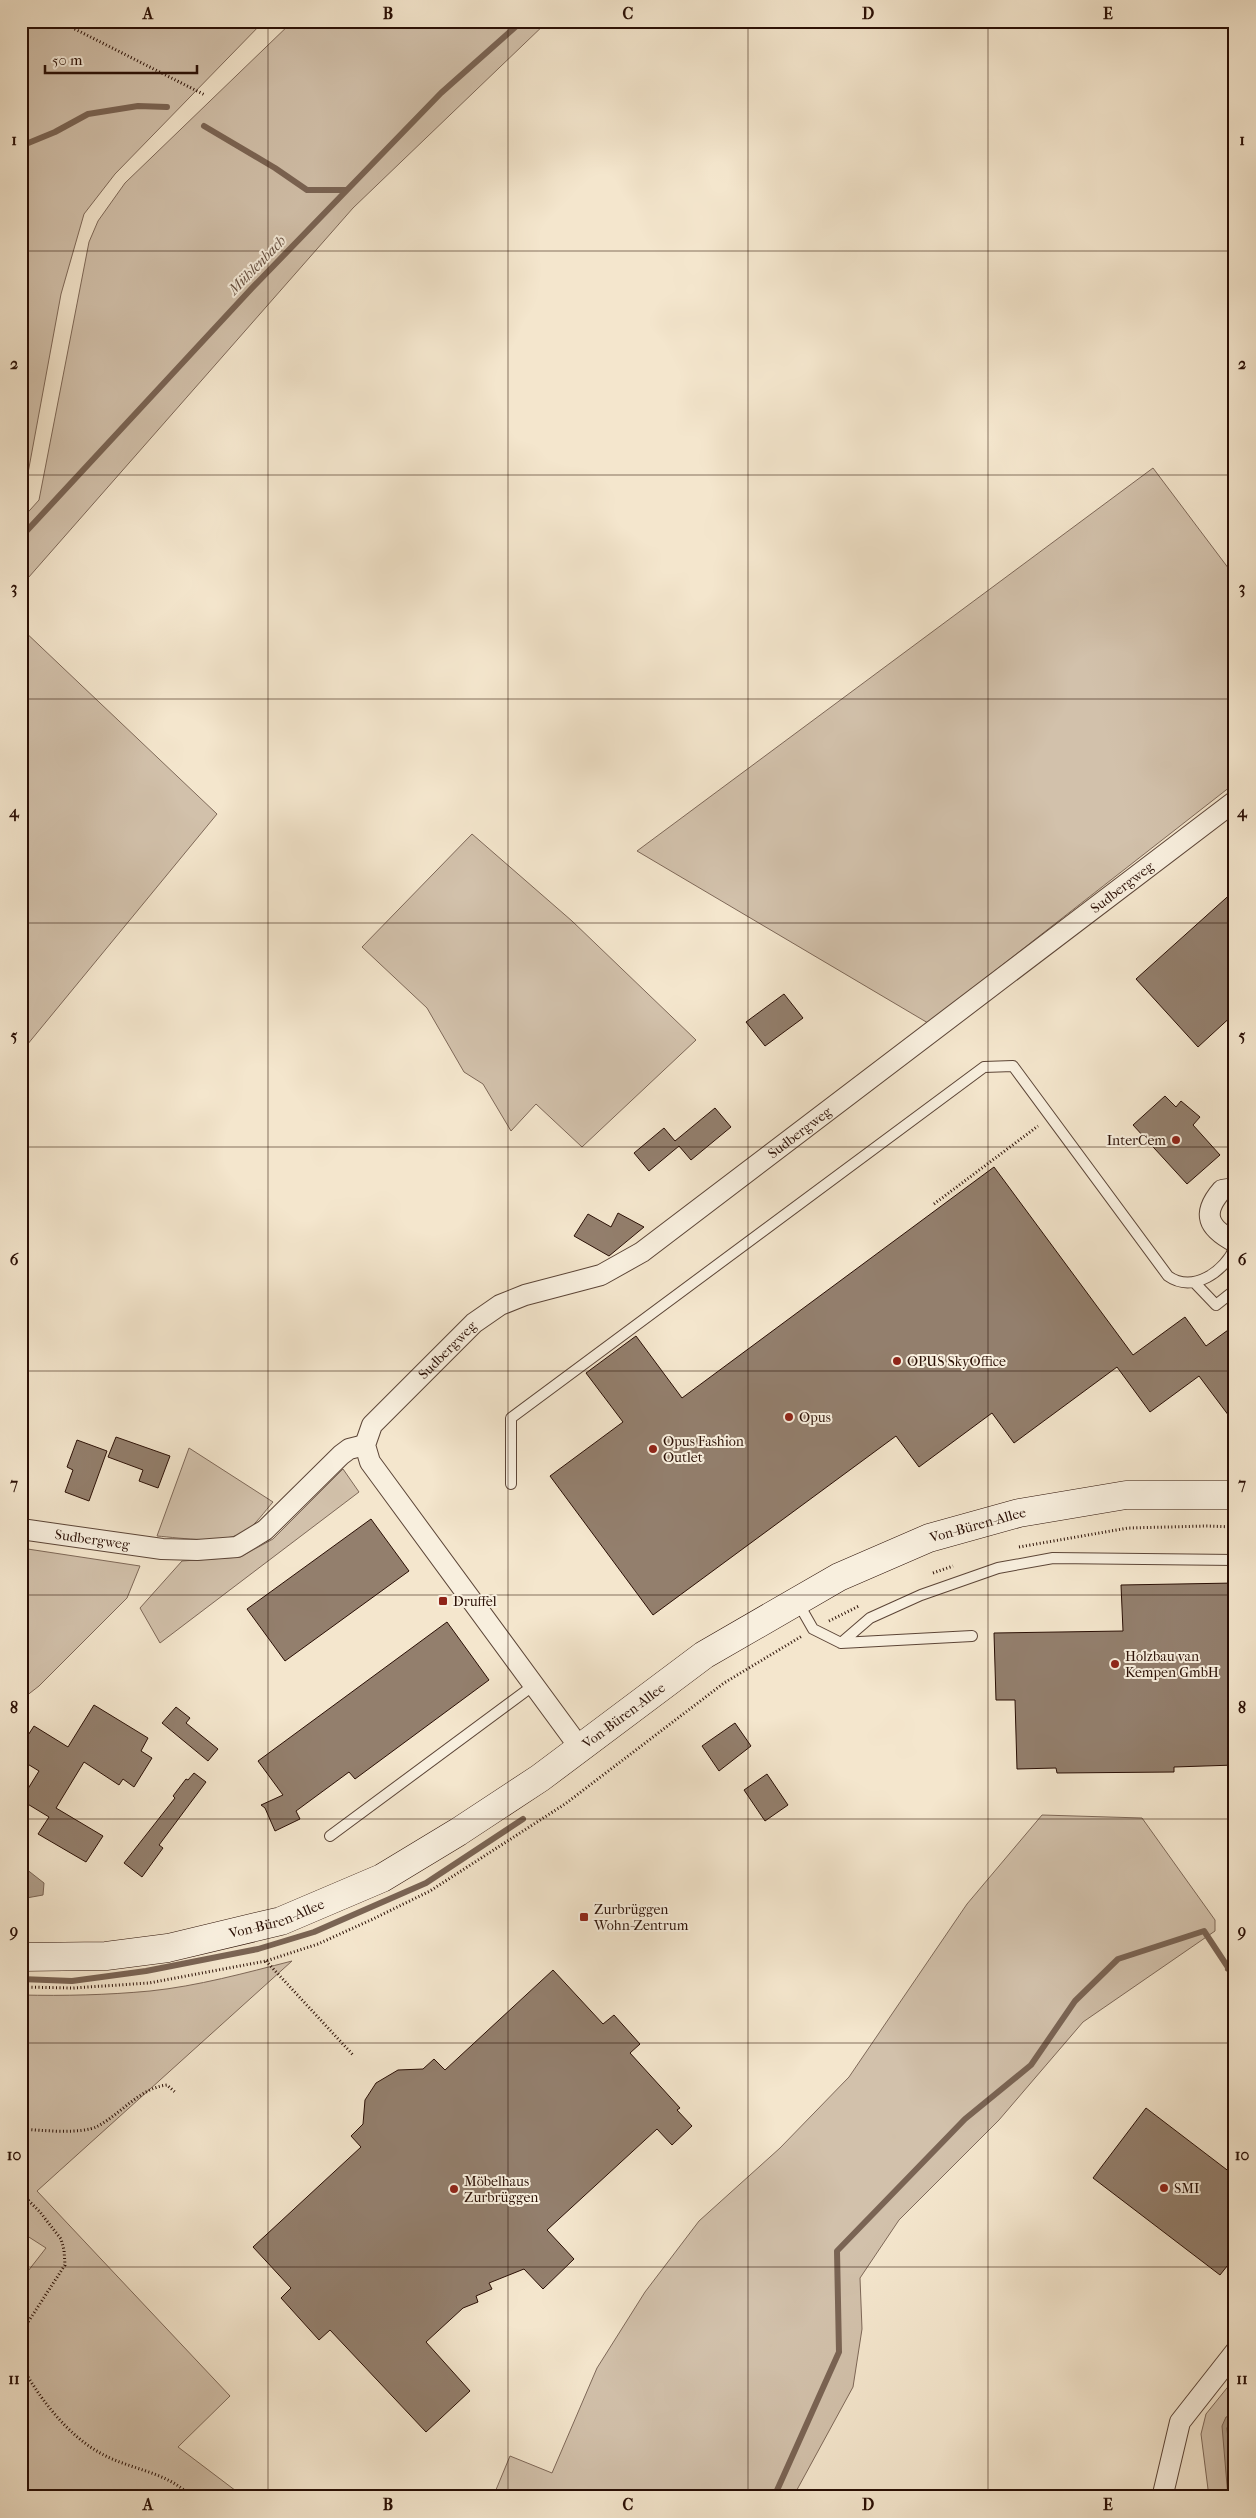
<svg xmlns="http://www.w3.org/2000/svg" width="1256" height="2518" font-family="'IM FELL French Canon',serif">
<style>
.green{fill:#d2c1ab;stroke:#7e6858}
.water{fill:#af9d89;stroke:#7a6454}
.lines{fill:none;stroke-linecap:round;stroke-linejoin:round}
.shore{stroke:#6c5647;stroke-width:1}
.stream{stroke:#7a6454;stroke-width:6}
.building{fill:#937f6d;stroke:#2a0f05}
.lane-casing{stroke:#5c4537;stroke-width:12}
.street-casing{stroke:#5c4537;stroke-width:22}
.secondary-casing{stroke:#2a0f05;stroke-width:29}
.path{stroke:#2a0f05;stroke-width:3;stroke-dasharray:1 2.5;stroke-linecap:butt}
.lane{stroke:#f8efde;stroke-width:10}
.street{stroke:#f8efde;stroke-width:20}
.secondary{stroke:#f8efde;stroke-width:28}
.grid{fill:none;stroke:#2a0f05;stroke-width:1;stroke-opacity:0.55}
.poi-dot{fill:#8f2418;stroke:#f8efde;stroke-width:2}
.labels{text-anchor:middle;stroke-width:4;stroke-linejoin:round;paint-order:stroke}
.street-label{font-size:14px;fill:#2a0f05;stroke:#f8efde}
.poi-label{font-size:14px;fill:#2a0f05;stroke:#f8efde;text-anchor:start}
.water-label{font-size:15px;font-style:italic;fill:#664f40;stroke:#f8efde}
.neatline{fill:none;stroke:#2a0f05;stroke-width:2}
.grid-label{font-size:16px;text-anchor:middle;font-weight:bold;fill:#2a0f05}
</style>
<rect width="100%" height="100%" fill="#f4e6cd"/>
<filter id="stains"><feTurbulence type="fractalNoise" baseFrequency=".004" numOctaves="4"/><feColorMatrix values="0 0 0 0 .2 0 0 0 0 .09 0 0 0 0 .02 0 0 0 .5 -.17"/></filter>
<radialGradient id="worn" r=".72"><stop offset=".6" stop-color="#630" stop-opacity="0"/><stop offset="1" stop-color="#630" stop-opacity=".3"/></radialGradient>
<path class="green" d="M21 21H264L115 174 84 214 61 294 21 511Z
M293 21H548L353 208 21 586V520L39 500 89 242 98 221 125 183Z
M1153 468 1235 577V783L928 1023 637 851Z
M21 628 217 814 27 1045 21 1041Z
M472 834 572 921 696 1040 582 1147 536 1104 511 1131 483 1084 464 1072 427 1008 362 947Z
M189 1448 273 1502C265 1511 256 1524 246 1531 225 1545 181 1538 157 1536Z
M343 1469 359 1492 160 1643 140 1608 182 1561 240 1557 273 1539Z
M21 1548 140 1566 127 1598 39 1686 21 1700Z
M1042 1815 1142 1818 1215 1920V1931L1083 2022 999 2120 899 2220 860 2278 862 2329 853 2387 793 2497H493L510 2456 552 2473 597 2368 645 2292 699 2221 780 2148 849 2077 967 1904Z
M292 1961 37 2191 230 2396 178 2447 244 2497H21V2280L46 2248 21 2232V1995C65 1996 107 1995 150 1991 198 1986 245 1973 292 1961Z
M1235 2378V2497H1209L1201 2434 1206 2414Z"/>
<path class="water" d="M21 1865 44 1883 43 1895 21 1899Z
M1235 2414V2497H1228L1222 2426 1226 2417Z"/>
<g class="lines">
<path class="shore" d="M1233 2497 1227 2428 1230 2422 1235 2419"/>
<path class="stream" d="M204 126 275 168 307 190H346
M21 146 55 132 88 114 138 106 167 107
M21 537 252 288 441 93 522 21
M1228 1969 1235 1960
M21 1979 72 1981 146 1971 258 1949 314 1932 426 1883 523 1819
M774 2497 839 2352 837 2251 965 2119 1031 2065 1075 2001 1118 1959 1204 1931 1235 1978"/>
</g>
<path class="building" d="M1235 890V1013L1198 1047 1136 979Z
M784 994 803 1018 765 1046 746 1022Z
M1165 1096 1176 1107 1181 1101 1200 1117 1193 1125 1220 1155 1187 1184 1133 1125Z
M715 1108 731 1127 691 1160 679 1146 649 1171 634 1153 664 1128 675 1141Z
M994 1167 1133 1355 1185 1317 1206 1346 1235 1325V1424L1199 1376 1150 1412 1117 1367 1014 1443 992 1413 919 1467 896 1436 653 1615 550 1476 623 1422 586 1373 636 1336 682 1398Z
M618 1213 644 1227 609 1256 574 1236 588 1214 611 1227Z
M116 1437 170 1456 158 1488 139 1481 143 1470 108 1457Z
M77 1440 107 1451 89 1501 65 1492 73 1470 67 1467Z
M371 1519 409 1571 285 1661 247 1609Z
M1235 1583V1765L1174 1767V1772L1057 1773 1056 1768 1017 1769 1015 1700H996L994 1633 1123 1631 1121 1585Z
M447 1622 489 1680 355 1779 349 1772 296 1811 300 1819 275 1831 265 1808 261 1805 283 1795 258 1761Z
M94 1705 148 1738 141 1751 152 1758 134 1787 123 1779 119 1785 84 1762 56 1808 103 1836 86 1862 38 1834 49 1817 21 1800 39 1771 21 1760V1746L34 1726 68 1747Z
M176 1707 190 1718 186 1723 218 1749 208 1761 162 1723Z
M735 1723 751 1746 719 1771 702 1746Z
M194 1773 206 1782 159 1845 163 1848 142 1877 124 1863 175 1798 173 1796 186 1779 188 1780Z
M767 1774 788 1805 765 1821 744 1790Z
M553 1970 603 2024 614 2015 640 2044 630 2053 680 2108 677 2110 692 2126 672 2145 657 2129 547 2230 574 2259 543 2289 524 2269 489 2283 492 2289 476 2296 478 2302 463 2308 426 2342 470 2391 426 2432 330 2330 319 2340 281 2298 291 2288 253 2247 361 2147 351 2136 363 2124 365 2100 376 2083 398 2070 423 2069 434 2059 445 2070Z
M1146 2108 1235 2176V2256L1220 2275 1093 2178Z"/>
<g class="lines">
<g class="lane-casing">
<path id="lane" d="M1194 1282 1216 1305 1235 1290
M511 1484V1418L984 1067 1013 1066 1168 1276C1193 1294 1225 1271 1235 1247
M797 1601 813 1629 841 1643 972 1636
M841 1643 870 1618 921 1595 998 1568 1053 1558 1235 1560
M330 1836 534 1685"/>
</g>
<g class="street-casing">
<g id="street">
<path d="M1235 1188 1222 1190C1201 1214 1208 1228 1235 1242"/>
<path id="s1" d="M21 1529 162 1549 197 1550 237 1547 265 1530 341 1455 349 1449 365 1445"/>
<path id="s2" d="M580 1748 370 1462 365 1445 372 1425 474 1323 500 1305 525 1295 601 1275 642 1252 1235 801"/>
<path d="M1163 2494 1180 2422 1235 2352"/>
</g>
</g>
<g class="secondary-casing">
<g id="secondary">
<path id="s3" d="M21 1957 106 1956 168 1948 281 1921 382 1878 458 1832 540 1778 704 1655 839 1577 929 1538 1019 1513 1126 1495H1235"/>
</g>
</g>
<path class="path" d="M59 21 205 95
M934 1204 1038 1126
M1019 1547 1128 1528 1207 1526 1235 1527
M933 1573 953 1566
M829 1621 859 1606
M266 1961 354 2056
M21 1987 73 1988 149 1983 266 1961 318 1944 373 1919 430 1891 565 1804 724 1683 802 1636
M21 2129C41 2130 81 2135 98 2126 122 2113 140 2088 167 2085L176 2093
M21 2193 40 2212 61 2239 64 2250 65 2265 21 2333
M21 2365C40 2399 68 2436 102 2454 131 2470 169 2472 191 2497"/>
<use href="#lane" class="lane"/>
<use href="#street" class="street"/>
<use href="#secondary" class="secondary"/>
</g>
<path class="grid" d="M268 21V2497M508 21V2497M748 21V2497M988 21V2497M21 251H1235M21 475H1235M21 699H1235M21 923H1235M21 1147H1235M21 1371H1235M21 1595H1235M21 1819H1235M21 2043H1235M21 2267H1235"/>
<g class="poi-dot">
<circle cx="1176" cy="1140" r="5"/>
<circle cx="897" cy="1361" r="5"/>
<circle cx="789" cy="1417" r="5"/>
<circle cx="653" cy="1449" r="5"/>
<rect x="438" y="1596" width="10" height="10" rx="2.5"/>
<circle cx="1115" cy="1664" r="5"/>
<rect x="579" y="1912" width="10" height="10" rx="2.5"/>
<circle cx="1164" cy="2188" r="5"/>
<circle cx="454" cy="2189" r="5"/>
</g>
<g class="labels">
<g class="street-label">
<text dy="5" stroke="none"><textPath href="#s2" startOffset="1325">Sudbergweg</textPath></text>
<text dy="5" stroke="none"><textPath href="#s2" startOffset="920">Sudbergweg</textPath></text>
<text dy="5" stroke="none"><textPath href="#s2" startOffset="500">Sudbergweg</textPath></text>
<text dy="5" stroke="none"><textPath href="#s3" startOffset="1070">Von-Büren-Allee</textPath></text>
<text dy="5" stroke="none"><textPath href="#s1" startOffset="72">Sudbergweg</textPath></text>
<text dy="5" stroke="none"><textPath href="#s3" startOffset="665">Von-Büren-Allee</textPath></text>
<text dy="5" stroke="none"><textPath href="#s3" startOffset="260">Von-Büren-Allee</textPath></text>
</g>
<g class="poi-label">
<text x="1166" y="1145" text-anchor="end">InterCem</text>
<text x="907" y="1366">OPUS SkyOffice</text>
<text x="799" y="1422">Opus</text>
<text x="663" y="1446">Opus Fashion<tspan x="663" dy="16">Outlet</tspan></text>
<text x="453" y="1606">Druffel</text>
<text x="1125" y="1661">Holzbau van<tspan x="1125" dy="16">Kempen GmbH</tspan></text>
<text x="594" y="1914">Zurbrüggen<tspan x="594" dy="16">Wohn-Zentrum</tspan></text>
<text x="464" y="2186">Möbelhaus<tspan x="464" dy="16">Zurbrüggen</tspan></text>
<text x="1174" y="2193">SMI</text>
</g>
<g class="water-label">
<text transform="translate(257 265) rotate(-46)" y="5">Mühlenbach</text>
</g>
</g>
<rect width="1256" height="2518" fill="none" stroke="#f4e6cd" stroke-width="55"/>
<path d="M45 65v8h152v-8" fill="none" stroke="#2a0f05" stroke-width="2.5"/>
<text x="52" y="65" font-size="15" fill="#2a0f05" stroke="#f8efde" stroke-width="4" paint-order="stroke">50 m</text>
<rect x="28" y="28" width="1200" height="2462" class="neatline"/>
<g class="grid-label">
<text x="148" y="19">A</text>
<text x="388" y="19">B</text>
<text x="628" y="19">C</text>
<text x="868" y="19">D</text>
<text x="1108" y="19">E</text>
<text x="14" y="145">1</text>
<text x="1242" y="145">1</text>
<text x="14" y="369">2</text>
<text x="1242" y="369">2</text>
<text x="14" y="593">3</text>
<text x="1242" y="593">3</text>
<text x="14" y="817">4</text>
<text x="1242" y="817">4</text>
<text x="14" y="1041">5</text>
<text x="1242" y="1041">5</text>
<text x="14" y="1265">6</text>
<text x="1242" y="1265">6</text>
<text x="14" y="1489">7</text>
<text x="1242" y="1489">7</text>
<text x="14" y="1713">8</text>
<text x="1242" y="1713">8</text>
<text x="14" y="1936">9</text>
<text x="1242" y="1936">9</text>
<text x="14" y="2160">10</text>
<text x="1242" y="2160">10</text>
<text x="14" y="2384">11</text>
<text x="1242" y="2384">11</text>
<text x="148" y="2510">A</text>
<text x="388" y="2510">B</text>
<text x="628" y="2510">C</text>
<text x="868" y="2510">D</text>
<text x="1108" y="2510">E</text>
</g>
<rect width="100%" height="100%" filter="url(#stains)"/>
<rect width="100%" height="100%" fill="url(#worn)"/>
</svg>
